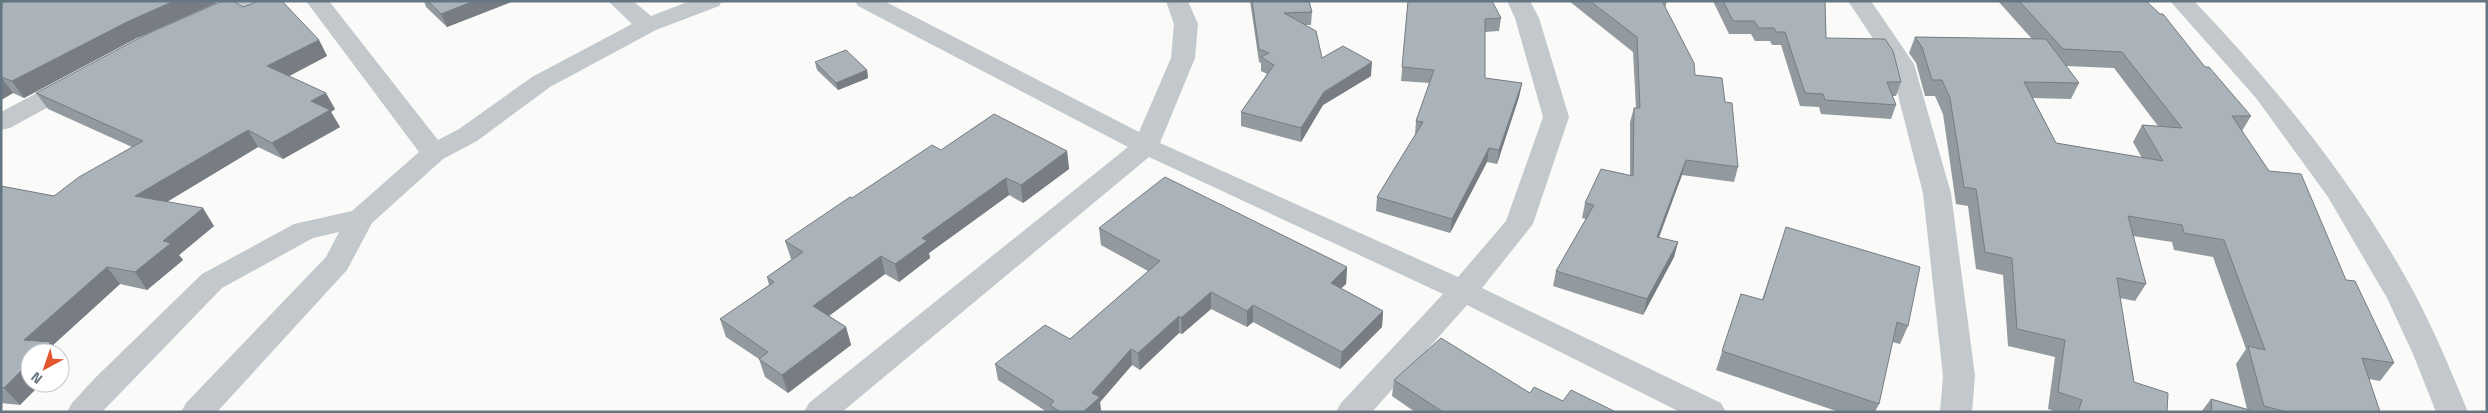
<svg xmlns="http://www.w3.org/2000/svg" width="2488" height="413" font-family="'Titillium Web',sans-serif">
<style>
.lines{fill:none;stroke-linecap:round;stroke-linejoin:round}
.minor{fill:#c3c8cc;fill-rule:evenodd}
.wall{fill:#929a9f;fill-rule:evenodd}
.shaded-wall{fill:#777d82}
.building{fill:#aab3b9;stroke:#777d82}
</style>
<rect width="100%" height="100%" fill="#fafaf8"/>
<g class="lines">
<path class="minor" d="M225 1H255L252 6C236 13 215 28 197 24L193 19 197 14Z
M306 1H329L438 140 459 129 532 77 632 24 608 1H633L651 16 690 1H722L719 6 656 30 550 87 477 141 443 159 372 223 347 270 217 412H181L186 403 326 257 339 232 313 238 222 288 102 412H67L72 403 95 378 202 274 294 224 352 211 419 152Z
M855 1H884L1139 132 1171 58 1174 24 1166 1H1188L1198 24 1195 58 1160 143 1458 277 1506 221 1543 117 1515 18 1507 1H1530L1539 18 1569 117 1533 224 1482 288 1721 403 1726 412H1680L1467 305 1372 412H1336L1341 403 1443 294 1149 157 842 412H804L809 403 1128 147 858 6Z
M1848 1H1871L1914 64 1951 193 1975 376 1972 412H1940L1943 376 1923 193 1890 64Z
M2170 1H2194C2280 91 2358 187 2417 298 2436 335 2452 373 2468 412H2436L2413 354 2387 298 2328 197 2256 98Z
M74 76 83 78 86 83 83 88 10 128 1 130V112L65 78Z"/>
</g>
<path class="wall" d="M6 1H215L216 3 137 38 24 98 13 93 1 100V4Z
M424 1H514L447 27 426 7Z
M1250 1H1309L1312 12 1311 25H1306L1322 58 1371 76 1323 105 1301 142 1241 126V112L1267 74 1261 71V63L1259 62Z
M1408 1 1501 18 1499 31 1485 32V78L1522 83 1519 97 1497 164 1487 162 1450 233 1376 211 1377 197 1415 135 1416 121 1430 83 1401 81Z
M1569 1H1667L1665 8 1695 75 1725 102 1738 167 1734 182 1682 175 1659 238 1678 242 1674 257 1643 315 1553 286 1556 271 1586 219 1582 218 1585 203 1630 175V122L1634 108H1636L1633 52Z
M1713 1H1825L1826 38 1901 82 1896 96H1892L1896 105 1891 119 1821 114 1819 107 1800 106 1781 45H1772L1770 41H1755L1751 34H1729Z
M1998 1H2146L2205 67 2251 116 2242 131 2269 171 2346 280 2394 363 2380 381 2369 379 2380 412H2201L2211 399 2247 409 2236 364 2246 349 2213 257 2174 250 2172 242 2133 236 2146 284 2135 301 2120 298 2134 382 2167 412H2056L2048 409 2055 357 2008 346 2003 275 1976 269 1968 206 1956 204 1943 114 1935 96H1925L1916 63 1909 53 1915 37 2032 39ZM2066 66 2114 68 2158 126 2142 125 2133 142 2142 158 2056 143 2033 98 2071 99 2079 83Z
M319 40 327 56 289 76 335 109 331 112 340 127 283 159 258 147 166 202 214 226 179 255 183 260 147 290 120 284 53 345 20 405 1 403V186L54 196 132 147 48 109 36 93Z
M815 62 867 70 868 78 838 90 817 70Z
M941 150 1067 151 1069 169 1023 203 1009 195 929 253 930 258 899 282 885 274 829 316 846 327 851 345 788 393 765 377 759 359 726 337 720 319 769 285 767 277 792 259H791L785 241 852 198Z
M1786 227 1908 326 1900 344 1892 342 1879 404 1875 412H1839L1716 370 1741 294 1762 300Z
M1099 228 1347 267 1346 284 1341 288 1383 311 1382 327 1340 369 1253 322 1247 327 1211 309 1182 334 1179 333 1140 370 1132 365 1100 402 1101 412H1047L998 380 995 364 1070 339 1148 271 1101 245Z
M1394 380 1530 393 1563 401 1616 412H1415L1392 396Z"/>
<path class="shaded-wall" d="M174 1H215L216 3 137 38 24 98 12 81 127 22Z
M474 1H514L447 27 441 14Z
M319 40 327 56 276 83 267 66Z
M1372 62 1371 76 1323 105 1301 142V128L1324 92Z
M867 70 868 78 838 90 836 83Z
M1 77 13 93 1 100Z
M1522 83 1519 97 1497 164 1499 150Z
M326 93 335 109 331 112 340 127 283 159 272 143 311 101Z
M248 130 258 147 147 214 135 196Z
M1489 148 1487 162 1450 233 1452 219Z
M1067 151 1069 169 1023 203 1021 185Z
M1686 160 1682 175 1653 252 1657 237Z
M1006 178 1009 195 929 253 930 258 899 282 895 264 922 238Z
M203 208 214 226 179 255 183 260 147 290 135 272 163 241Z
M1678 242 1674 257 1643 315 1647 299Z
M881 256 885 274 818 324 813 306Z
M107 267 120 284 53 345 60 353H35L24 340Z
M1347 267 1346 284 1330 299 1331 283Z
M1211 292V309L1182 334 1181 318Z
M1253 305V322L1247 327V311Z
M1383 311 1382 327 1340 369 1342 352Z
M1179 316V333L1140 370 1138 353Z
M846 327 851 345 788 393 782 375Z
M1131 349 1132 365 1100 402 1101 412H1083L1092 393Z
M60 354 65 360 60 365Z
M30 362V383H42L20 405 4 388Z"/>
<path class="building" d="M6 1H174L127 22 12 81 1 77V4Z
M222 1H233L243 7 259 1H282L319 40 267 66 326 93 311 101 330 110 272 143 248 130 135 196 203 208 163 241 171 243 135 272 107 267 24 340 51 342 40 353H30V362L4 388 1 387V186L54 196 79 177 143 141 36 93 145 35Z
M428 1H474L441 14Z
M1252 1H1309L1312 12 1284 13 1316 31 1322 58 1343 46 1372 62 1324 92 1301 128 1241 112 1274 65 1261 57 1269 53 1259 49Z
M1408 1H1492L1501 18 1485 19V78L1522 83 1499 150 1489 148 1452 219 1377 197 1423 122 1416 121 1434 70 1402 67Z
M1590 1H1662L1694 63 1695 75 1722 78 1725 102 1732 103 1738 167 1686 160 1657 237 1678 242 1647 299 1556 271 1594 205 1585 203 1601 169 1633 176 1634 108H1640L1637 37Z
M1723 1H1825L1826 38 1885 39 1893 51 1901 82H1887L1896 105 1825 100 1823 94 1805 93 1785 32H1776L1774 28H1759L1754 21H1733Z
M2019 1H2146L2160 14H2163L2205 67H2209L2251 116H2232L2269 171 2301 174 2346 280 2355 281 2394 363 2362 358 2380 412H2287L2264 406 2248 346 2265 350 2224 240 2184 233 2182 225 2128 216 2146 284 2117 278 2134 382 2168 393 2167 412H2078L2082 400 2058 392 2065 340 2017 329 2012 258 1985 252 1976 189 1964 187 1950 98 1942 80H1932L1922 47 1915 37 2046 39 2079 83 2024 82 2056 143 2163 161 2142 125 2182 128 2122 52 2063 49Z
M846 50 867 70 836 83 815 62Z
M994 114 1067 151 1021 185 1006 178 922 238 927 241 895 264 881 256 813 306 846 327 782 375 759 359 768 352 720 319 774 282 767 277 803 252 785 241 850 197 852 198 932 145 941 150Z
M1165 177 1347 267 1331 283 1383 311 1342 352 1253 305 1247 311 1211 292 1181 318 1179 316 1138 353 1131 349 1092 393 1100 397 1083 412H1060L1050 405 1054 401 995 364 1045 325 1070 339 1160 261 1099 228Z
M1786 227 1920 267 1908 326 1897 322 1879 404 1722 351 1741 294 1763 300Z
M1441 338 1530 393 1534 387 1563 401 1571 390 1616 412H1443L1394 380Z
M2211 399 2256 412H2212Z"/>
<rect width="2488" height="413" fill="none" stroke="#657683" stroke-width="5"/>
<g transform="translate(45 368) rotate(220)"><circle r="24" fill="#ffffff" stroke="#c1c8cd"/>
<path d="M0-4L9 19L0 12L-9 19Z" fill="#e4572e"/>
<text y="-8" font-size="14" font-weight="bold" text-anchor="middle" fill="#657683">N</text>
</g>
</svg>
